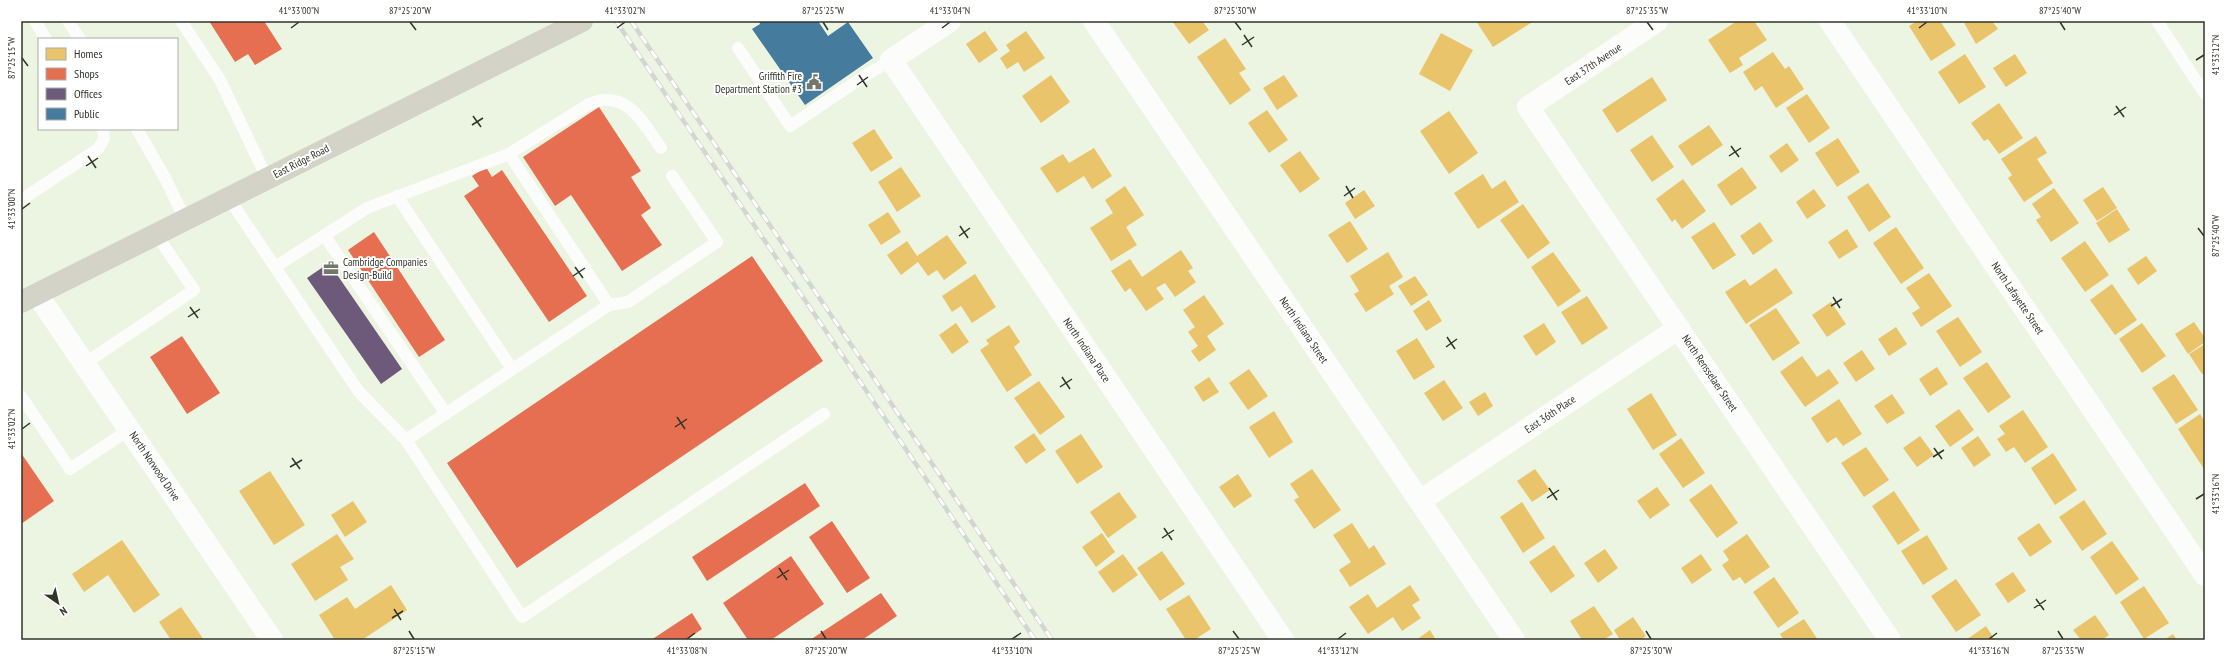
<svg xmlns="http://www.w3.org/2000/svg" width="2226" height="661" font-family="'PT Sans Narrow',sans-serif">
<style>
.homes{fill:#e9c46a}
.shops{fill:#e76f51}
.offices{fill:#6d597a}
.public{fill:#457b9d}
.lines{fill:none;stroke-linecap:round;stroke-linejoin:round}
.service{stroke:#fcfdfb;stroke-width:12}
.minor{stroke:#fcfdfb;stroke-width:22}
.primary{stroke:#d3d3c7;stroke-width:22}
.rail-casing{stroke:#d4d6d1;stroke-width:4.5}
.rail{stroke:#fff;stroke-width:3;stroke-dasharray:9;stroke-linecap:butt}
.ticks{fill:none;stroke:#303529;stroke-width:1.5}
.labels{text-anchor:middle;stroke-width:4;stroke-linejoin:round;paint-order:stroke}
.street-label{font-size:11px;fill:#303529;stroke:#fff}
.poi-label{font-size:11px;fill:#303529;stroke:#fff;text-anchor:end}
.neatline{fill:none;stroke:#303529;stroke-width:1.5}
.ticks-label{font-size:10px;text-anchor:middle;fill:#303529}
</style>
<rect width="100%" height="100%" fill="#ecf4e2"/>
<path class="homes" d="M1172 21H1202L1209 30 1189 44Z
M1476 21H1534L1493 47Z
M1737 21H1754L1767 40 1739 58 1743 65 1730 73 1708 40Z
M1917 21H1940L1956 45 1931 61 1909 26Z
M1963 21H1992L1998 29 1976 44Z
M985 31 998 50 979 63 966 44Z
M1026 31 1045 58 1024 72 1018 62 1007 69 1000 58 1010 51 1006 45Z
M1441 33 1473 50 1450 91 1419 74Z
M1225 38 1246 69 1239 73 1251 90 1230 105 1197 57Z
M1773 52 1785 69 1789 66 1804 89 1776 108 1762 86 1755 91 1743 72Z
M1965 54 1986 87 1959 104 1938 72Z
M2015 54 2027 73 2006 87 1993 68Z
M1051 75 1070 102 1041 123 1022 96Z
M1284 75 1298 96 1277 110 1263 88Z
M1652 77 1667 100 1617 133 1602 110Z
M1807 94 1830 128 1809 143 1786 108Z
M1999 103 2023 138 1999 154 1988 139 1984 141 1971 123Z
M1267 110 1288 140 1269 153 1248 123Z
M1449 111 1478 153 1449 174 1420 131Z
M1709 125 1723 145 1692 166 1678 146Z
M874 129 893 158 871 172 852 143Z
M1652 135 1674 167 1652 182 1630 150Z
M2036 136 2047 153 2037 159 2053 183 2024 202 2008 178 2012 175 2001 159Z
M1838 138 1860 172 1837 187 1815 153Z
M1787 143 1799 160 1781 173 1769 156Z
M1094 148 1112 176 1092 189 1084 176 1057 193 1040 168 1063 154 1069 163Z
M1300 151 1320 179 1300 193 1280 165Z
M901 167 921 196 897 212 878 182Z
M1742 167 1757 188 1731 206 1717 185Z
M1483 174 1492 189 1505 180 1519 202 1478 229 1454 193Z
M1683 179 1706 211 1682 229 1675 219 1672 222 1656 199Z
M1868 183 1891 217 1869 232 1847 197Z
M1125 186 1144 215 1126 227 1137 245 1111 261 1090 228 1113 213 1105 200Z
M2103 187 2117 208 2097 221 2083 200Z
M2054 188 2079 223 2051 242 2036 220 2041 217 2032 204Z
M1814 189 1826 206 1807 219 1796 202Z
M1364 190 1375 206 1355 219 1345 203Z
M1523 204 1550 243 1528 259 1500 220Z
M2117 209 2130 230 2109 243 2096 223Z
M888 212 901 232 881 245 868 225Z
M1350 221 1368 249 1347 263 1328 235Z
M1714 222 1736 255 1713 270 1691 237Z
M1760 222 1773 241 1753 255 1740 236Z
M1896 227 1924 268 1901 284 1873 243Z
M1847 229 1858 247 1839 259 1828 242Z
M947 235 967 263 944 280 937 270 928 276 918 262 901 275 887 255 907 241 917 256Z
M2085 241 2109 275 2085 292 2061 258Z
M1181 250 1193 268 1188 271 1196 282 1175 297 1165 283 1156 288 1164 299 1146 311 1130 288 1125 292 1111 271 1130 259 1142 277Z
M1388 252 1403 277 1389 286 1394 294 1366 312 1354 294 1359 291 1350 276Z
M1553 252 1581 291 1558 307 1531 267Z
M2146 256 2157 271 2138 285 2127 269Z
M1776 268 1793 293 1746 324 1725 292 1745 279 1750 286Z
M1929 273 1952 306 1921 327 1912 313 1920 308 1906 288Z
M975 274 996 307 972 323 961 306 952 312 942 296Z
M1415 276 1428 295 1411 306 1398 286Z
M2112 284 2137 320 2115 335 2090 300Z
M1204 295 1224 324 1207 336 1216 350 1199 362 1191 351 1198 346 1188 332 1195 327 1183 310Z
M1587 296 1608 328 1582 345 1561 312Z
M1429 300 1442 321 1426 331 1413 311Z
M1831 302 1846 324 1827 337 1812 315Z
M1776 308 1800 343 1773 361 1749 325Z
M1958 317 1982 352 1960 367 1936 331Z
M2194 322 2205 338V342L2188 354 2175 334Z
M956 323 969 342 952 354 939 335Z
M1544 323 1556 342 1536 356 1523 336Z
M2142 323 2166 356 2142 373 2119 339Z
M1009 325 1020 342 1014 347 1032 375 1007 392 980 350 989 344 986 340Z
M1896 327 1907 344 1889 356 1878 339Z
M1417 338 1435 367 1414 380 1396 351Z
M2205 344V373L2202 374 2189 354Z
M1862 350 1875 369 1856 382 1843 363Z
M1802 356 1817 377 1829 369 1839 383 1805 407 1780 372Z
M1987 362 2011 397 1988 413 1963 378Z
M1937 367 1948 384 1930 396 1919 379Z
M1249 369 1268 396 1248 410 1229 383Z
M2174 374 2198 410 2176 424 2152 388Z
M1209 377 1219 392 1203 402 1194 387Z
M1444 380 1463 408 1443 421 1424 393Z
M1039 381 1065 417 1040 435 1014 398Z
M1485 392 1493 406 1478 416 1469 402Z
M1651 393 1677 435 1653 450 1627 409Z
M1892 394 1905 413 1887 424 1874 406Z
M1839 399 1862 434 1843 446 1836 437 1827 443 1811 418Z
M1959 409 1974 430 1950 447 1935 426Z
M2023 410 2048 447 2025 463 2014 447 2006 452 1997 439 2005 434 1999 426Z
M1274 411 1293 442 1269 458 1249 427Z
M2200 414 2205 422 2204 469 2178 429Z
M1034 433 1046 450 1026 464 1014 447Z
M1081 434 1103 467 1077 484 1055 451Z
M1920 436 1934 455 1917 467 1903 448Z
M1978 436 1991 455 1974 467 1961 448Z
M1681 438 1705 473 1683 488 1659 454Z
M1866 447 1889 480 1864 497 1841 463Z
M2053 453 2077 490 2055 505 2031 468Z
M1312 469 1341 510 1314 529 1294 500 1299 497 1290 484Z
M1535 469 1550 490 1532 502 1517 481Z
M270 471 305 525 274 545 239 491Z
M1238 474 1252 496 1234 508 1219 487Z
M1711 484 1738 523 1717 538 1689 500Z
M1657 487 1670 505 1650 519 1637 501Z
M1894 491 1920 530 1898 545 1872 506Z
M1119 492 1137 517 1108 538 1090 512Z
M2084 500 2107 534 2082 551 2059 517Z
M353 501 367 522 345 537 331 515Z
M1522 502 1545 538 1523 553 1500 517Z
M1352 523 1369 549 1374 545 1386 564 1350 587 1339 570 1351 562 1333 535Z
M2039 523 2052 542 2030 557 2017 538Z
M1102 533 1115 552 1096 567 1082 547Z
M337 534 354 559 340 567 348 580 315 601 291 564Z
M1747 534 1770 567 1745 584 1740 577 1733 581 1722 565 1729 560 1723 551Z
M1927 535 1948 569 1923 585 1901 551Z
M122 540 160 595 134 613 108 575 84 592 72 574Z
M2112 541 2139 579 2116 595 2090 557Z
M1554 545 1575 576 1551 593 1529 562Z
M1605 549 1618 568 1598 583 1584 563Z
M1162 551 1185 584 1160 601 1137 568Z
M1123 554 1138 575 1113 593 1098 572Z
M1701 554 1712 570 1692 584 1681 568Z
M2013 572 2026 591 2008 603 1995 584Z
M1774 577 1799 613 1778 628 1753 592Z
M1956 579 1981 615 1956 632 1931 596Z
M391 585 407 610 362 640H335L319 615 347 597 355 609Z
M1410 585 1420 600 1412 605 1421 618 1402 631 1393 617 1368 634 1349 607 1368 594 1377 608Z
M2144 586 2169 623 2144 639 2120 602Z
M1189 595 1211 629 1194 640H1186L1166 609Z
M1594 606 1613 634 1603 640H1582L1570 621Z
M181 607 204 640H171L159 622Z
M2095 615 2109 635 2102 640H2081L2073 630Z
M1633 617 1646 636 1640 640H1620L1614 630Z
M1804 619 1818 640H1784L1780 634Z
M1986 626 1995 640H1966Z
M1430 630 1436 640H1416Z
M2173 634 2177 640H2164Z"/>
<path class="shops" d="M209 21H264L282 49 255 65 248 54 235 62Z
M599 107 641 171 631 177 651 208 641 215 662 245 622 271 571 195 555 206 523 157Z
M486 167 492 177 502 170 587 296 549 322 464 196 479 186 472 176Z
M374 232 445 340 419 357 348 250Z
M752 256 823 361 517 568 447 463Z
M182 336 220 393 187 414 150 357Z
M21 453 54 501 21 524Z
M805 483 820 506 707 581 692 557Z
M832 521 870 578 847 593 809 537Z
M791 556 824 604 771 640H748L723 603Z
M881 593 897 616 862 640H810Z
M692 613 702 629 686 640H651Z"/>
<path class="offices" d="M329 263 402 369 381 384 307 278Z"/>
<path class="public" d="M759 21H818L828 36 848 22 873 58 805 105 752 29 760 24Z"/>
<g class="lines">
<path class="service" d="M35 21 46 39
M68 21 80 39
M181 21 220 80 267 178
M2157 21 2205 94
M738 48 790 126 863 77 891 60
M137 129 165 178 185 219
M509 154 589 104C627 88 643 123 661 148
M397 196 512 369
M228 197 359 392 406 440 609 305 509 154 367 208 275 267
M21 200 98 149 104 139 103 129
M324 235 446 414
M609 305 628 302 717 242 672 176
M84 364 194 290 156 234
M21 396 70 469 130 429
M406 440 522 617 824 414"/>
<path class="minor" d="M950 21 891 60 1283 640
M1094 21 1514 640
M1657 21 1528 107 1890 640
M1830 21 2205 575
M37 294 272 640
M1420 501 1679 328"/>
<path class="primary" d="M21 302 582 21"/>
<g class="rail-casing">
<path id="rail" d="M616 21 1035 640
M631 21 1052 640"/>
</g>
<use href="#rail" class="rail"/>
</g>
<path class="ticks" d="M410 22 416 30M823 22 828 30M1235 22 1241 30M1647 22 1653 30M2060 22 2065 30M291 28 299 22M617 28 625 22M942 28 950 22M1919 28 1927 22M1244 35 1252 47M1242 45 1254 37M22 58 28 66M2196 60 2204 55M859 75 867 87M857 85 868 77M2116 106 2124 117M2114 115 2126 107M473 116 481 127M472 125 483 118M1731 146 1739 157M88 156 96 168M1729 156 1741 148M86 166 98 158M1346 186 1353 198M1344 196 1355 188M22 209 30 203M960 226 968 238M2198 228 2204 236M959 236 970 228M575 267 583 278M573 276 585 268M1833 297 1840 308M1831 306 1842 299M190 307 198 318M188 317 200 309M1447 337 1455 349M1446 347 1457 339M1062 377 1070 389M1060 387 1072 379M677 417 685 429M675 427 687 419M22 429 30 423M1934 448 1942 459M1933 457 1944 450M292 458 300 469M290 467 302 460M1549 488 1557 500M1547 498 1559 490M2196 499 2204 494M1164 528 1172 540M1162 538 1174 530M779 568 787 580M777 578 789 570M2036 599 2044 610M2034 608 2046 600M394 609 401 620M392 618 403 611M409 631 414 639M821 631 826 639M1233 631 1239 639M1646 631 1651 639M2058 631 2063 639M687 639 695 633M1012 639 1021 633M1338 639 1346 633M1989 639 1997 633"/>
<defs>
<g id="civic-bare" transform="scale(1.2)"><path d="M-.6-6.5H3V-4.5H.6V-3L4-1V1h2V6H-6V1h2V-1L-.6-3ZM-1.2 2.5V6h2.4V2.5Z" fill="#72786a" stroke="#fff" stroke-width="2.5" paint-order="stroke"/></g>
<g id="office-bare" transform="scale(1.2)"><path d="M-6-3h4V-5.5h4V-3h4V5H-6ZM-1-4.5V-3h2v-1.5ZM-6 0V1H6V0Z" fill="#72786a" stroke="#fff" stroke-width="2.5" paint-order="stroke"/></g>
</defs>
<g fill-rule="evenodd">
<use href="#civic-bare" x="814" y="82"/>
<use href="#office-bare" x="331" y="268"/>
</g>
<g class="labels">
<g class="street-label">
<text transform="translate(1593 64) rotate(-34)" y="4">East 37th Avenue</text>
<text transform="translate(301 161) rotate(-27)" y="4">East Ridge Road</text>
<text transform="translate(2018 298) rotate(56)" y="4">North Lafayette Street</text>
<text transform="translate(1304 330) rotate(56)" y="4">North Indiana Street</text>
<text transform="translate(1087 350) rotate(56)" y="4">North Indiana Place</text>
<text transform="translate(1710 373) rotate(56)" y="4">North Rensselaer Street</text>
<text transform="translate(1550 414) rotate(-34)" y="4">East 36th Place</text>
<text transform="translate(155 466) rotate(56)" y="4">North Norwood Drive</text>
</g>
<g class="poi-label">
<text x="802" y="80">Griffith Fire<tspan x="802" dy="13">Department Station #3</tspan></text>
<text x="343" y="266" text-anchor="start">Cambridge Companies<tspan x="343" dy="13">Design-Build</tspan></text>
</g>
</g>
<rect width="2226" height="661" fill="none" stroke="#ffffff" stroke-width="44"/>
<rect x="38" y="38" width="140" height="92" fill="#ffffff" stroke="#acaea9"/>
<rect x="46" y="48" width="20" height="12" fill="#e9c46a" stroke="#acaea9"/>
<text x="74" y="58" font-size="12" fill="#303529">Homes</text>
<rect x="46" y="68" width="20" height="12" fill="#e76f51" stroke="#acaea9"/>
<text x="74" y="78" font-size="12" fill="#303529">Shops</text>
<rect x="46" y="88" width="20" height="12" fill="#6d597a" stroke="#acaea9"/>
<text x="74" y="98" font-size="12" fill="#303529">Offices</text>
<rect x="46" y="108" width="20" height="12" fill="#457b9d" stroke="#acaea9"/>
<text x="74" y="118" font-size="12" fill="#303529">Public</text>
<g transform="translate(58 603) rotate(146)" stroke="#ffffff" stroke-width="3" paint-order="stroke">
<path d="M0-3L7 15L0 10L-7 15Z" fill="#303529"/>
<text y="-6" font-size="11" font-weight="bold" text-anchor="middle" fill="#303529">N</text>
</g>
<rect x="22" y="22" width="2182" height="617" class="neatline"/>
<g class="ticks-label">
<text x="299" y="14">41°33'00"N</text>
<text x="410" y="14">87°25'20"W</text>
<text x="625" y="14">41°33'02"N</text>
<text x="823" y="14">87°25'25"W</text>
<text x="950" y="14">41°33'04"N</text>
<text x="1235" y="14">87°25'30"W</text>
<text x="1647" y="14">87°25'35"W</text>
<text x="1927" y="14">41°33'10"N</text>
<text x="2060" y="14">87°25'40"W</text>
<text transform="translate(2215 55) rotate(-90)" y="4">41°33'12"N</text>
<text transform="translate(11 58) rotate(-90)" y="4">87°25'15"W</text>
<text transform="translate(11 209) rotate(-90)" y="4">41°33'00"N</text>
<text transform="translate(2215 236) rotate(-90)" y="4">87°25'40"W</text>
<text transform="translate(11 429) rotate(-90)" y="4">41°33'02"N</text>
<text transform="translate(2215 494) rotate(-90)" y="4">41°33'16"N</text>
<text x="414" y="654">87°25'15"W</text>
<text x="687" y="654">41°33'08"N</text>
<text x="826" y="654">87°25'20"W</text>
<text x="1012" y="654">41°33'10"N</text>
<text x="1239" y="654">87°25'25"W</text>
<text x="1338" y="654">41°33'12"N</text>
<text x="1651" y="654">87°25'30"W</text>
<text x="1989" y="654">41°33'16"N</text>
<text x="2063" y="654">87°25'35"W</text>
</g>
</svg>
